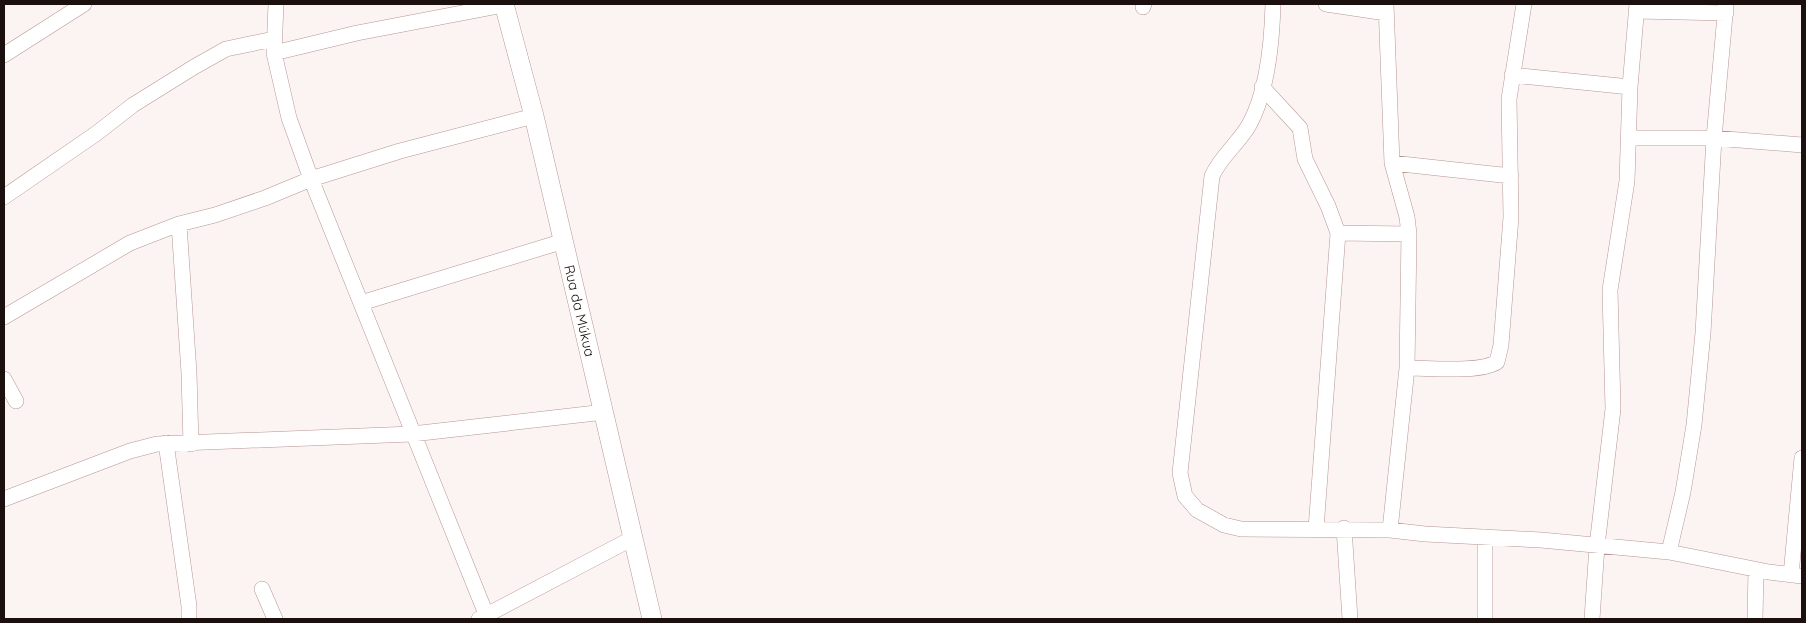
<svg xmlns="http://www.w3.org/2000/svg" width="1806" height="623" font-family="Quicksand,sans-serif">
<style>
.lines{fill:none;stroke-linecap:round;stroke-linejoin:round}
.minor-casing{stroke:#b79692;stroke-width:16}
.tertiary-casing{stroke:#b79692;stroke-width:20}
.minor{stroke:#fff;stroke-width:15}
.tertiary{stroke:#fff;stroke-width:19}
.labels{text-anchor:middle;stroke-width:4.5;stroke-linejoin:round;paint-order:stroke}
.street-label{font-size:14px;fill:#1c100e;stroke:#fbf4f3}
</style>
<rect width="100%" height="100%" fill="#fbf4f3"/>
<g class="lines">
<g class="minor-casing">
<path id="minor" d="M276 4 274 53 289 118 311 179 488 619
M1273 4C1272 42 1268 91 1249 125 1238 144 1221 156 1212 176L1180 473 1185 496 1197 510 1224 525 1241 529 1390 530 1425 534 1541 540 1669 552 1769 572 1802 576
M1326 4 1386 13
M1386 4 1392 163 1407 217 1409 234 1407 368 1390 530
M1143 7 1144 4
M1636 11 1726 13
M274 53 357 33 504 5
M4 55 84 4
M1512 75 1630 87
M1262 87 1300 128 1305 159 1328 206 1338 233 1316 529
M1629 138H1714L1802 145
M1392 163 1511 176
M4 197 97 133 133 105 194 67 226 49 274 39
M179 224 189 373 191 444
M1338 233 1409 234
M361 303 564 241
M4 317 130 243 179 224 215 215 265 198 311 179 400 151 534 116
M1407 368C1430 368 1480 373 1497 362L1501 345 1511 217 1509 99 1524 4
M4 379 16 401
M166 443 189 606V619
M4 499 130 451 157 444 412 434 605 412
M1344 528 1350 619
M1669 552 1683 492 1694 425 1703 333 1714 138 1726 4
M1791 575 1802 458
M262 589 275 619
M479 619 633 538
M1485 619V537
M1592 619 1597 546 1613 409 1610 290 1627 181 1630 87 1637 4
M1755 619 1756 570"/>
</g>
<g class="tertiary-casing">
<g id="tertiary">
<path id="s1" d="M504 4 534 116 652 619"/>
</g>
</g>
<use href="#minor" class="minor"/>
<use href="#tertiary" class="tertiary"/>
</g>
<g class="labels">
<g class="street-label">
<text dy="5" stroke="none"><textPath href="#s1" startOffset="316">Rua da Múkua</textPath></text>
</g>
</g>
<rect width="1806" height="623" fill="none" stroke="#1c100e" stroke-width="10"/>
</svg>
